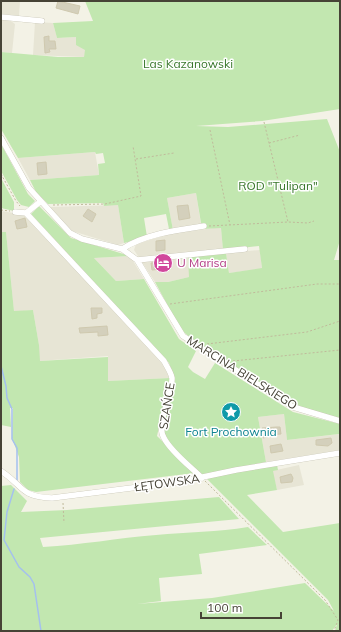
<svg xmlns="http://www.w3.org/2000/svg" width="341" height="632" font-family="Mulish,sans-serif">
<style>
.residential{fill:#e7e5d5}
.green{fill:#c2e7b0}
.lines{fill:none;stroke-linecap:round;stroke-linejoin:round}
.stream{stroke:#a4c0ef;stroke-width:1.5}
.building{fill:#d4d0bc;stroke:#cfc9af}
.minor-casing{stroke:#c1beac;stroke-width:6}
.path{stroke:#c0ba9b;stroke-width:1;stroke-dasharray:2 2;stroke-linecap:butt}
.minor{stroke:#fff;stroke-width:5.5}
.labels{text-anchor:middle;stroke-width:3;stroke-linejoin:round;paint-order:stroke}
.park-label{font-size:12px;fill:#37762a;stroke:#fff}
.hotel-label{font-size:12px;fill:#b23c85;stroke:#fff;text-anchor:start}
.street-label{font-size:12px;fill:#464336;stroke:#fff}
.culture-label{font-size:12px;fill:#0d838f;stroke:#fff}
</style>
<rect width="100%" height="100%" fill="#f3f2e6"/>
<path class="residential" d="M1 1H20L19 16 1 14Z
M1 18 8 19 15 24 12 53 1 52Z
M35 22 53 23 57 38 76 37 86 50 84 57 33 55Z
M95 152 99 175 30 180 18 158Z
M196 193 201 225 173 230 167 198Z
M118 205 124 243 118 245 72 231 50 207Z
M1 211 26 215 162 362 170 378 108 381V356L39 361V345L33 310 14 312 6 232H1Z
M221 227 223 250 189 277 168 282H155L134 250 136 244 169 234Z
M260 250 262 269 229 273 226 253Z
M130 256 144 279 116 281 94 258Z
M284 414 287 440 340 434V450L266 462 258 417Z
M299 465 304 485 277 490 272 471Z"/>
<path class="green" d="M85 1H340V109L262 121 196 126 228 127 327 119 340 152V240L334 260H340V418L301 407 211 354 181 330 155 282H168L189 277 188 257 226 253 229 273 262 268 259 246 223 250 221 228 202 229 196 193 167 198 173 230 169 229 166 214 144 218 147 237 124 243 118 205 104 206 103 203 48 204 36 192 30 180 99 175 98 164 105 163 103 153 96 154 95 152 18 158 1 129V52L58 57H84L85 50 76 45V37L57 38 53 23 93 21Z
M1 144 28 194 35 201 29 207 21 205 17 200 1 171Z
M1 178 14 202V211L1 208Z
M39 206 71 238 130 256 94 258 116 281 144 279 179 339 196 351 188 367 193 372 205 379 215 363 293 412 340 424V436L339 434 287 440 284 414 258 417 266 462 201 475C193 467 168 444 164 436 157 417 182 391 169 363L31 214Z
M1 232H6L14 311 33 310 39 345 40 361 108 357V381L170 378 157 436 195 473 36 492 28 490 20 482 19 457 12 438 13 408H10L11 427 1 425Z
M277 465 278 470 273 471 277 490 247 495 283 532 340 523V631H335L337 624 332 631H1V486L11 485 27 501 21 512 67 510 219 497 239 519 40 538 43 547C81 545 118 538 156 535 187 532 218 532 248 527L267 545 199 554 202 574 159 578 161 601 137 604 212 598 305 583 334 611 328 600 207 479 225 474Z"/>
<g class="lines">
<path class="stream" d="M1 366 6 386 7 398 12 409V439L17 448V480
M14 489 7 512 4 540 19 567 30 577 34 584 41 631"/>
</g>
<path class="building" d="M58 1 80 6 78 14 56 8Z
M49 36V41H55L56 49H49L50 52 45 53 44 37Z
M46 162 47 174 38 175 37 163Z
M188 205 190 218 179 220 177 206Z
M88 209 96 214 92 222 83 216Z
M25 218 27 227 17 229 15 221Z
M165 240V250L156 251V241Z
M168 261V267H164V269L152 270 151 263Z
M91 308H102V313L97 314V318L92 319Z
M107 326 108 335 98 336V332L80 333 79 328Z
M277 427H280L281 434 268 435V437L263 438 262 428Z
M331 438 332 443 328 446 316 445V440Z
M281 444 283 451 271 453 270 446Z
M291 474 293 478 292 482 281 483 280 477Z"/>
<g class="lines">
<g class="minor-casing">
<path id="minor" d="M1 17 42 21
M1 138 29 188 70 233 82 239 122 249 137 260 183 336 293 407 340 421
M15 212 26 213
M26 213 164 361C167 367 171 372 172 378 173 395 155 423 164 438 171 452 191 467 202 478
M26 213 40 202
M122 249C145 234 177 230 204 226
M137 260 245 249
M1 471C24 486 20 497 52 498L179 482 236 470 340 453"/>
</g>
<path class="path" d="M264 122 288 222
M210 130 230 225
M269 143 300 135
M136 159 174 153
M1 174 16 201 20 206
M53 205 105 204 141 196 133 146
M1 210 10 211
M209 226 288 222 308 223 314 221
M170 304 317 284H340
M207 344 307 332 340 321
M233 361 340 350
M205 481 325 600 338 620 334 631
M63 503 64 523"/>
<use href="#minor" class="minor"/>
</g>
<defs>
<g id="hotel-disc" transform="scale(1)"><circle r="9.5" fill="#d1479c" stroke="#fff"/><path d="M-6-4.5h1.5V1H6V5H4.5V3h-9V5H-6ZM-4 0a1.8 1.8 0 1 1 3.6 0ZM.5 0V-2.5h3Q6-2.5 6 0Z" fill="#fff"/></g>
<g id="sight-disc" transform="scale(1)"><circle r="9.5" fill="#0f9aa8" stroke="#fff"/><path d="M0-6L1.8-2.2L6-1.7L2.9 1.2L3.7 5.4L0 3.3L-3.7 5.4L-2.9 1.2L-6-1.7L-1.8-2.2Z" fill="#fff"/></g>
</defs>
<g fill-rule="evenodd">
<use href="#hotel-disc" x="163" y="263"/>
<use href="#sight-disc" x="231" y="412"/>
</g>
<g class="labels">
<g class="park-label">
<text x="188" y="68">Las Kazanowski</text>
<text x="278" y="190">ROD "Tulipan"</text>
</g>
<g class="hotel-label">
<text x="177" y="267">U Marisa</text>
</g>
<g class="street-label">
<text transform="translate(242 373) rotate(32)" y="4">MARCINA BIELSKIEGO</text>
<text transform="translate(167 406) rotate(-81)" y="4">SZAŃCE</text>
<text transform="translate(167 483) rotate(-8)" y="4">ŁĘTOWSKA</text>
</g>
<g class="culture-label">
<text x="231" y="436">Fort Prochownia</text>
</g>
</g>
<rect width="341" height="632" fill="none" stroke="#464336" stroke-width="4"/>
<path d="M201 612v6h80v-6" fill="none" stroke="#464336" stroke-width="2"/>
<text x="207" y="612" font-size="12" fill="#464336" stroke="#ffffff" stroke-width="3" paint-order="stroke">100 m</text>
</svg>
